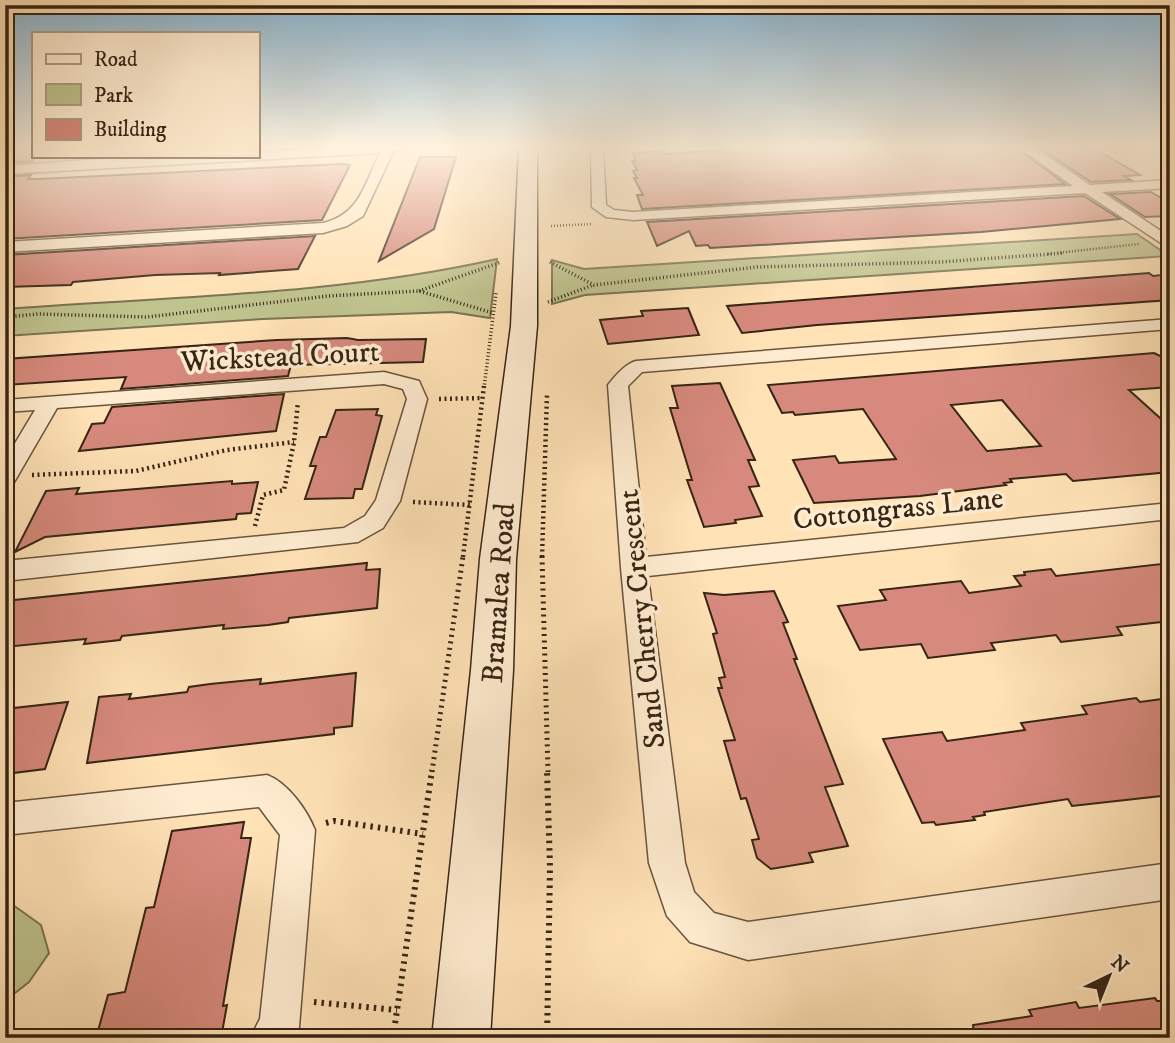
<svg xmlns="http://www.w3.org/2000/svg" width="1175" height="1043" font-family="'IM FELL DW Pica',serif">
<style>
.green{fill:#bfc38e;stroke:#7b7452;stroke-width:2}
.building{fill:#d6897c;stroke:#372515;stroke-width:2;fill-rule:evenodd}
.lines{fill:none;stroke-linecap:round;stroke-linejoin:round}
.street-casing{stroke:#69543d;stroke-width:3}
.secondary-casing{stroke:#372515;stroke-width:3}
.path-far4{stroke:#372515;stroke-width:2.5;stroke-dasharray:1 2;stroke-linecap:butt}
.path-far3{stroke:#372515;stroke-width:3.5;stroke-dasharray:1 2.5;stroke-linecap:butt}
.path-far2{stroke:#372515;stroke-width:4.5;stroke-dasharray:2 3.5;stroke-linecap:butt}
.path-far1{stroke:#372515;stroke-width:5;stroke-dasharray:2 4.5;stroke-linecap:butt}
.path{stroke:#372515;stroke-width:6;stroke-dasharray:2.5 5;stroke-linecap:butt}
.street{fill:#ffecd0;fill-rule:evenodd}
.secondary{fill:#ffecd0;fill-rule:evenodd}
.labels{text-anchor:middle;stroke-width:7;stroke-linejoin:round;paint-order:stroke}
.street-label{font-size:30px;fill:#372515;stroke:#ffecd0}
</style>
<rect width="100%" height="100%" fill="#ffe2b6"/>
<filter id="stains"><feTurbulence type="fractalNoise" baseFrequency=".00286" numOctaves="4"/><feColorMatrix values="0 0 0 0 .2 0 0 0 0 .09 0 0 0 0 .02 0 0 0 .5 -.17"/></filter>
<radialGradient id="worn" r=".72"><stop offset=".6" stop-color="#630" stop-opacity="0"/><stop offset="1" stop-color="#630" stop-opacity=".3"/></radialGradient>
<path class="green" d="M1137 234 1169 256 585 295 552 304V260L584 269Z
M497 259 490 318 451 312 263 319 5 336V309C169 297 337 295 497 259Z
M13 905 41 925 49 953 29 982 5 1001V907Z"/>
<path class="building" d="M5 148H33V161L5 163Z
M752 148H1017L1065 184 642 209 637 195H643L634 178H637L633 171 637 170 632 161H635L633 153 664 151 666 154Z
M1040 148H1093L1140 175 1124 176 1131 180 1091 182Z
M420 157H456L434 229 379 261Z
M341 164 350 165 322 220 5 239V177L31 175 28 179H39Z
M1151 192 1170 203V216L1145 217 1110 194Z
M1084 196 1120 219 981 232 710 248 708 245 696 246 689 231 657 246 647 222Z
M315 236 298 269 219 275 220 273 155 275 73 282 71 285 5 287V255Z
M1149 273 1153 276 1170 274V300L817 325 742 333 727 306Z
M688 308 699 335 608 344 600 320 643 316 641 311Z
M347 338 358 340 426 339 423 362 291 365 288 376 121 389 126 377 5 385V359L277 340Z
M1154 353 1160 356 1170 355V387L1129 390 1170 427V472L1073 481 1066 474 1010 479 1012 482 1004 483 1006 485 920 496 814 503 793 460 835 456 839 463 896 459 863 409 795 415 793 412 782 413 768 385ZM1002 400 1041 446 987 451 951 405Z
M720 383 755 460H748L759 486 749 487 762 516 735 520 736 523 704 527 687 480H692L670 408H678L672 386Z
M284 394 276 431 79 451 92 424 104 423 112 407Z
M378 409 376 415 382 416 362 489H355L353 498 305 499 316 466H310L320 437H326L336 410Z
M232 481V484L258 482 251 513 237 514 236 519 45 537 15 552 46 491 79 488 76 494Z
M367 563 366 570 380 569 377 608 289 618 288 622 268 625 223 629 224 625 122 636 120 640 84 644 86 639 5 647V601Z
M1170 563V621L1117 627 1122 635 1061 642 1056 635 991 643 995 650 928 658 921 644 860 650 838 606 886 600 880 590 961 581 969 593 1021 586 1014 576 1025 575 1024 572 1051 569 1056 576Z
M774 591 788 622 783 623 797 659H794L843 784 825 787 848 846 809 853 813 862 771 869 757 858 752 840 759 839 746 798 741 799 724 741 735 740 718 688H722L719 678 725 677 713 634 717 633 704 593 724 595Z
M356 673 352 726 334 728V734L87 763 99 697 131 694 129 699 187 692 189 687 210 684 261 679 260 684Z
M1136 698 1140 702 1170 698V795L1072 806 1068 799 984 812 985 815 973 817 975 820 936 825 934 822 922 823 883 739 942 732 947 741 1025 730 1021 723 1087 714 1082 706Z
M68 702 45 769 5 774V709Z
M244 822 241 838H251L223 1006 227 1005 221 1038H96L108 995 125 992 146 908 154 907 172 831Z
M1155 998 1157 1001H1161L1170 1016V1038H974L973 1025 1032 1016 1029 1010 1076 1002 1079 1008Z"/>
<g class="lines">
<g class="street-casing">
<path id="street" d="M330 148H406L393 152 363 216 347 226 323 233 5 252V242L323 223C360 214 364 185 380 153L5 174V166L100 159 104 156H117L116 159 257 156V152Z
M591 148H603L606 205 614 210 633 212 1073 186 1020 148H1035L1090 185 1170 180V188L1102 192 1170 237V249L1085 193 633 220 606 217 592 207Z
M1170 319V329L642 372 628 386 646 557 1170 503V519L648 576 685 863 694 892 714 913 748 922 1170 863V899L748 960 690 942 667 916 649 863 621 568 608 385C615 376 625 364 636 361Z
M384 372 419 381 427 399 400 501 383 528 358 542 5 581V561L344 528 365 516 376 500 407 399 403 389 384 384 57 408 13 484 5 487V460L35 410 5 412V400Z
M267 775C288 783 307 810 315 830L299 1027 295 1038H250L260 1019 280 835 259 807 5 835V803Z"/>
</g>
<g class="secondary-casing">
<path id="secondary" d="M519 148H537V326L516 559 513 670 490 1038H432L471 670 480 559 511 326Z"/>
</g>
<path class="path-far4" d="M551 226 592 224
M1048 254 1139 244"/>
<path class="path-far3" d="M550 262 594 285 757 267 941 262 1064 253
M419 291 501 262
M548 302 593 285
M5 317 38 314 147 317 328 296 419 291 493 313
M484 388 496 293"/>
<path class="path-far2" d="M439 399 483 398
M32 475 136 471 227 450 294 442
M413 502 470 505
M255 526 263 495 284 490 294 442 298 402
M463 557 484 386
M542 557 547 394"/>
<path class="path-far1" d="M542 556 548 772
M432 772 463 556"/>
<path class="path" d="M326 823 334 821 423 834
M314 1002 397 1010
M393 1038 432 770
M547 1038 550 868 547 770"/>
<use href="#street" class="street"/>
<use href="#secondary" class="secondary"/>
</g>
<linearGradient id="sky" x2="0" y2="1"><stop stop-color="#8bb7d4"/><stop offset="0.5" stop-color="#fff2de"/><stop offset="1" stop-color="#fff2de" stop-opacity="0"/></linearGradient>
<rect width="1175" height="294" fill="url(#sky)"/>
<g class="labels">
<g class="street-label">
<text transform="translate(280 356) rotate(-3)" y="10">Wickstead Court</text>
<text transform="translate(898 508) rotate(-6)" y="10">Cottongrass Lane</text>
<text transform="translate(498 593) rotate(-86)" y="10">Bramalea Road</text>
<text transform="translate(641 619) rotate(-96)" y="10">Sand Cherry Crescent</text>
</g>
</g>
<rect width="1175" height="1043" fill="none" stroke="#ffe2b6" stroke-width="28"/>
<rect x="7" y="7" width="1161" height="1029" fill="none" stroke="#372515" stroke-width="3.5"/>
<rect x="14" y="14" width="1147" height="1015" fill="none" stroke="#372515" stroke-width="2"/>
<rect x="32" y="32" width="228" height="126" fill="#ffecd0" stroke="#af9c85" stroke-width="2"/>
<rect x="46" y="54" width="35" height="10" fill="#ffecd0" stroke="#af9c85" stroke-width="2"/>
<text x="94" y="66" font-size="21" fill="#372515">Road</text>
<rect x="46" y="84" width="35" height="21" fill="#bfc38e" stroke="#af9c85" stroke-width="2"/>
<text x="94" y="102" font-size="21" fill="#372515">Park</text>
<rect x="46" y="119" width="35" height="21" fill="#d6897c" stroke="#af9c85" stroke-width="2"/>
<text x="94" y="136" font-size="21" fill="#372515">Building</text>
<g transform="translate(1109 976) rotate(43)" stroke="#ffecd0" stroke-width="5" paint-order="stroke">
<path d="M0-5L12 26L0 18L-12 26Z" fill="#372515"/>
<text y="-10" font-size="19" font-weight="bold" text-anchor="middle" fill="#372515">N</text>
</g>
<rect width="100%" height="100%" filter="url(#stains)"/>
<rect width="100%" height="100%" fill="url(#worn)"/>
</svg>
